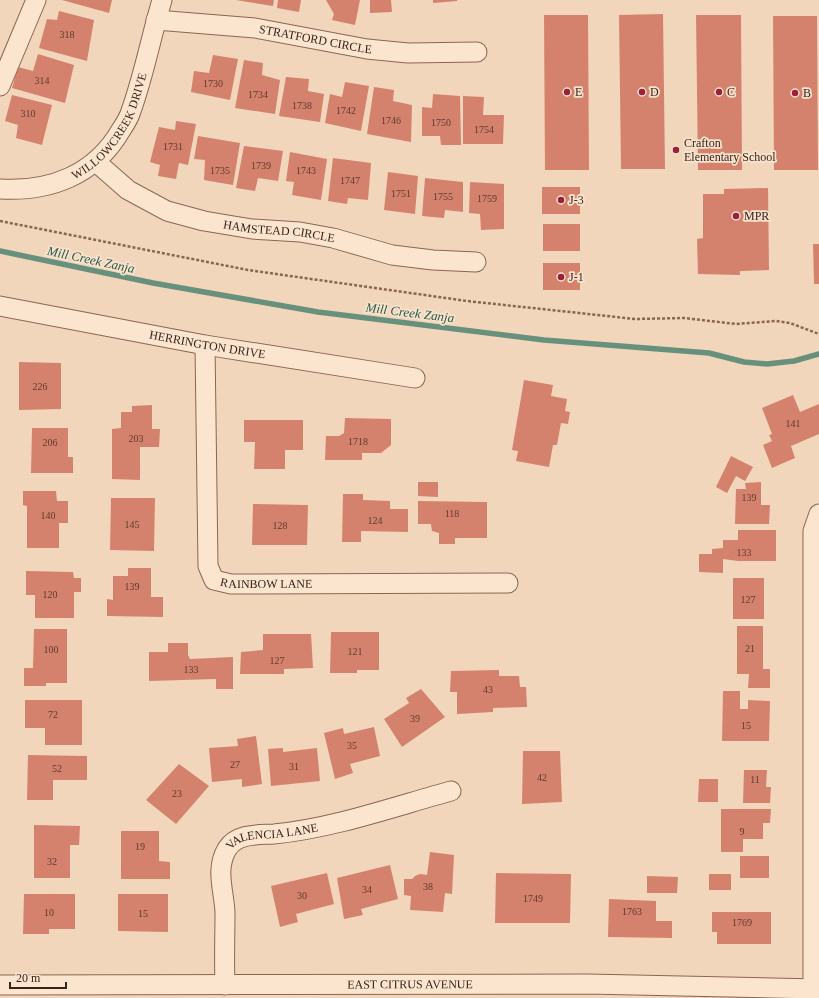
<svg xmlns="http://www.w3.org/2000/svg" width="819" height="998" font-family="'Times New Roman',serif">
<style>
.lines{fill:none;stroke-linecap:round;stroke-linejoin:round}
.stream{stroke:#67917d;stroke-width:5.5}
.building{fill:#d4826d}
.minor-casing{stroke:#8b6553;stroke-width:21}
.path{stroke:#8b6553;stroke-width:2.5;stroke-dasharray:3 2;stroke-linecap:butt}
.minor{stroke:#fce5cf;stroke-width:19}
.poi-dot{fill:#a01e3a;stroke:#f9e2cc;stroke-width:1.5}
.labels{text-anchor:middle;stroke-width:3.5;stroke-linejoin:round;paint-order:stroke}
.number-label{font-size:10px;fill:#5f3a2f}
.street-label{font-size:12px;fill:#38221a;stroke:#f9e2cc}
.poi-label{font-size:12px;fill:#38221a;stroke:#f9e2cc;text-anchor:start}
.water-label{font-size:13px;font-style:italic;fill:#275a4c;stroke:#f9e2cc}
</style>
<rect width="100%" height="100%" fill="#f2d6bb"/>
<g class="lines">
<path class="stream" d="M0 251 153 283 318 312 544 340 709 353 744 362 767 364 794 361 819 354"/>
</g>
<path class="building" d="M62 0H112L109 13Z
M236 0H274L273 6Z
M278 0H301L299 12 277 8Z
M326 0H360L355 25 332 20 334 14Z
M370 0H391L392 12 370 13Z
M433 0H457V1L433 3Z
M59 11 94 20 87 61 39 48 47 19 57 20Z
M663 14 665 169H621L619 15Z
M544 15H588L589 170H545Z
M696 15H741L742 170H698Z
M773 16H817L818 170H774Z
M38 54 74 65 65 103 12 88 18 67 33 71Z
M213 55 238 59 230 100 191 92 194 71 209 73Z
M244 60 263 63 262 75 280 80 275 114 235 108Z
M286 77 309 79 308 91 324 94 320 122 279 116Z
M345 82 369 86 361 131 325 123 330 94 342 97Z
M374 87 394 90 393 101 412 105 411 142 367 134Z
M433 94 460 96 461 145H441L440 136H422V107L432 108Z
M12 95 52 105 42 145 16 138 18 125 5 121Z
M463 96 484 97 483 115H504L503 144H463Z
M176 121 196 124 188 165 179 163 176 179 158 176 160 165 150 162 159 127 175 130Z
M198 136 240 143 233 185 204 180 205 160 194 159Z
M244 146 283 151 278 181 258 178 255 191 236 188Z
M290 152 327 159 321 200 292 195 294 182 286 181Z
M333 158 371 163 368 200 348 198 347 204 328 201Z
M388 172 418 176 415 214 384 210Z
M425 178 463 182V212L445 210 444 218 422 216Z
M470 182 504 184V229L481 230 480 214 469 213Z
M542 187H580V214H542Z
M768 188 769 270 740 271V275L698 274 697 239 703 238V194H724V189Z
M543 224H580V251H543Z
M813 244H819V284H814Z
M543 263H580V290H543Z
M19 362 61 363V409L19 410Z
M524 380 553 385 551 396 567 399 565 411 570 412 568 424 561 423 557 445H553L549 467 516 461 518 451 512 450Z
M793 395 800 412 819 404V434L791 446 795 458 772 468 763 445 772 441 769 435 772 434 762 408Z
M152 405V429H160L159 447H140V480L112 479V429L121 428V412H132V406Z
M345 418 391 419V445L381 453H362V460H325L326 436H339L344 433Z
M244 420H303V450H285V469H254L255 442H244Z
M32 428H68V457H73V473H31Z
M731 456 753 467 745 481 736 476 727 493 716 487Z
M418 482H438V497L418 496Z
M761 482V505H770L769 524H735L736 489H746L745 483Z
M23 491H56L57 501H68V523H59V548H27V506L23 505Z
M343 494H363V500L390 501V509H408V532L361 531V542H342Z
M111 498H155L154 551 110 550Z
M418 501 487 502V538H455V544H439V533L432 531 431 524H418Z
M253 504 308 505 307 545H252Z
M738 530H776V561H738L723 559V573L699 572V554H712V549L723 548V540H738Z
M128 568H151V597H163V617L107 616V599L113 600V576H128Z
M26 571 73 572 74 578H81V592H74V618H35V595H26Z
M733 578H764V619H733Z
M737 626H763V669H770V688H748L749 674H737Z
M34 629H67V683H46V686H24V668H33Z
M331 632H379V670H357V673H330Z
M263 634H311L313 668 284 669V674H240L241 652 263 650Z
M168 643H188V655L190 659 233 657V689H216V679L149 681V652H168Z
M499 670V676H519L520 687H526L527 707 493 708V712L457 714V692H450L451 671Z
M421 689 445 717 402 747 384 719 409 703 406 698Z
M723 691H740V709H748V700L770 701 769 741H722Z
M25 700H82V745H45V728H25Z
M374 727 380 756 350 764 353 773 335 779 324 733 343 728 344 734Z
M256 736 262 784 242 787V779L212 782 209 748 238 746 237 739Z
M283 748V752L317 748 320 781 271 786 268 749Z
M523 751H560L562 802 522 804Z
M28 755 87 756V780H53V800H27Z
M179 764 209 786 176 824 146 800Z
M744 770H767L766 787H771L770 803H743Z
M699 779H718V802H698Z
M721 809H771L770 823H763V839H743V852H721Z
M34 825 80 826 79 845H70V878H34Z
M121 831H159V861L170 862V879H121Z
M430 852 454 855 452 894 445 893 443 912 410 910 411 896 404 895V879H412L415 876 420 874 427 875Z
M740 856H769V878H740Z
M390 865 398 899 361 909 363 915 344 919 337 878Z
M327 873 334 904 296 914 298 922 280 927 271 886Z
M496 873 571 874 570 923H495Z
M709 874H731V890H709Z
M647 876 678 877 677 893H647Z
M24 894H75V929H49V934H23Z
M118 894H168V932L118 931Z
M609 899 656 901V921H672V938L608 937Z
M712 912H771V944H717V932H712Z"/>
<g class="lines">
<g class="minor-casing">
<g id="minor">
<path id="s1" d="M156 20 255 28 367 49 408 53 477 52"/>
<path d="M0 86 36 0"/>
<path id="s2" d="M96 162 128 190 167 211 204 221 252 229 300 232 333 238 392 255 433 260 476 262"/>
<path id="s3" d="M0 189C50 192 95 175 121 130 125 124 129 118 131 111 144 75 151 37 162 0"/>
<path id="s4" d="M0 306 205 345 415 378"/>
<path id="s5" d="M205 345 208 566 214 580 231 584 508 583"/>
<path id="s6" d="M0 985 587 984 819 989"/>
<path id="s7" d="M225 985C224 960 225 936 225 912 224 891 215 869 227 849 237 833 258 835 274 834 334 828 393 807 451 791"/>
<path d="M813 988V531L819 514"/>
</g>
</g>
<path class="path" d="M0 221 248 270 467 301 635 319 684 318 736 324 776 321 790 323 819 334"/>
<use href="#minor" class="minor"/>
</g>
<g class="poi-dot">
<circle cx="567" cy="92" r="4"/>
<circle cx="642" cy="92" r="4"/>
<circle cx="719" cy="92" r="4"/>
<circle cx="795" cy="93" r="4"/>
<circle cx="676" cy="150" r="4"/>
<circle cx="561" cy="200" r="4"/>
<circle cx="736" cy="216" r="4"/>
<circle cx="561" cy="277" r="4"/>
</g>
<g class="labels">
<g class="number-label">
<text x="67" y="38">318</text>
<text x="42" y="84">314</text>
<text x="213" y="87">1730</text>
<text x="258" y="98">1734</text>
<text x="302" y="109">1738</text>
<text x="346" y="114">1742</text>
<text x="28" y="117">310</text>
<text x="391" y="124">1746</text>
<text x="441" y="126">1750</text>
<text x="484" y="133">1754</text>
<text x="173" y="150">1731</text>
<text x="261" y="169">1739</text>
<text x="220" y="174">1735</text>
<text x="306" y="174">1743</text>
<text x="350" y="184">1747</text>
<text x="401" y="197">1751</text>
<text x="443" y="200">1755</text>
<text x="487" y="202">1759</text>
<text x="40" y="390">226</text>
<text x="793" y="427">141</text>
<text x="136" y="442">203</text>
<text x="358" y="445">1718</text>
<text x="50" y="446">206</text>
<text x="749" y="501">139</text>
<text x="452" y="517">118</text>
<text x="48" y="519">140</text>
<text x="375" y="524">124</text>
<text x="132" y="528">145</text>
<text x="280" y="529">128</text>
<text x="744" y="556">133</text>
<text x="132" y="590">139</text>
<text x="50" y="598">120</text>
<text x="748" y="603">127</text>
<text x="750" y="652">21</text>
<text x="51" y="653">100</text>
<text x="355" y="655">121</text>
<text x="277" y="664">127</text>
<text x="191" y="673">133</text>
<text x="488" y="693">43</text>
<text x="53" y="718">72</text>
<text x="415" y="722">39</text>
<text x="746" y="729">15</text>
<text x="352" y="749">35</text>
<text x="235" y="768">27</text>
<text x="294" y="770">31</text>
<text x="57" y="772">52</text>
<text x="542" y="781">42</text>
<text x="755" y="783">11</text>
<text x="177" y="797">23</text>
<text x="742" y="835">9</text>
<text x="140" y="850">19</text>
<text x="52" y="865">32</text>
<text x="428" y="890">38</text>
<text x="367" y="893">34</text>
<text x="302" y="899">30</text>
<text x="533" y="902">1749</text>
<text x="632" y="915">1763</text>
<text x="49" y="916">10</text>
<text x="143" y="917">15</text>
<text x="742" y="926">1769</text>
</g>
<g class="street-label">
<text dy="4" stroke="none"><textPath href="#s1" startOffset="161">STRATFORD CIRCLE</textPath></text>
<text dy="4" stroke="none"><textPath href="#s3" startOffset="139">WILLOWCREEK DRIVE</textPath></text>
<text dy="4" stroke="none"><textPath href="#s2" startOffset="201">HAMSTEAD CIRCLE</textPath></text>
<text dy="4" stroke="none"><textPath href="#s4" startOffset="211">HERRINGTON DRIVE</textPath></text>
<text dy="4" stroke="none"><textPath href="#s5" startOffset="289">RAINBOW LANE</textPath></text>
<text dy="4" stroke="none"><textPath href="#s7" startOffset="186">VALENCIA LANE</textPath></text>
<text dy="4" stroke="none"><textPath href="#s6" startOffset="410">EAST CITRUS AVENUE</textPath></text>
</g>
<g class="poi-label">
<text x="575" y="96">E</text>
<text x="650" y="96">D</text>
<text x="727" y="96">C</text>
<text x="803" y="97">B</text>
<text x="684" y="147">Crafton<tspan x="684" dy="14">Elementary School</tspan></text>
<text x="569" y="204">J-3</text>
<text x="744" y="220">MPR</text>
<text x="569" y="281">J-1</text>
</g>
<g class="water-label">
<text transform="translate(91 259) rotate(12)" y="5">Mill Creek Zanja</text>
<text transform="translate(410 312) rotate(7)" y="5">Mill Creek Zanja</text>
</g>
</g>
<path d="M10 982v6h56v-6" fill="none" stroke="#38221a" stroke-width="2"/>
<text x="16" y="982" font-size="12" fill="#38221a" stroke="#f9e2cc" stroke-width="3" paint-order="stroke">20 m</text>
</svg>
